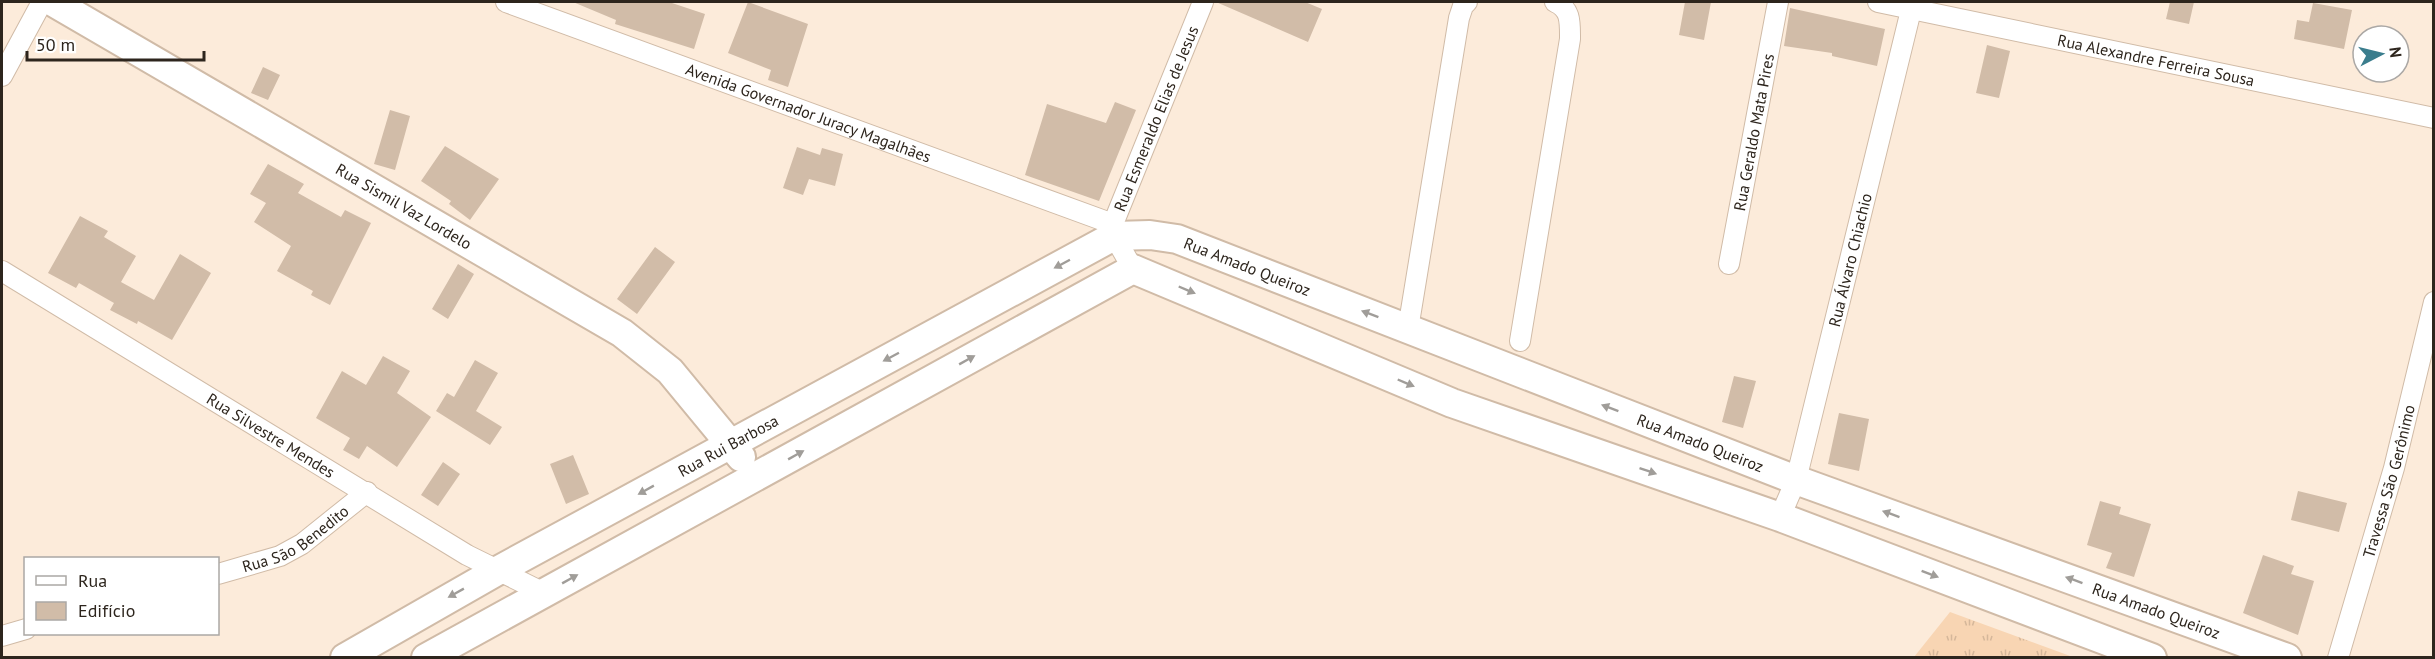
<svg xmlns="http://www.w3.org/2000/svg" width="2435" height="659" font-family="'PT Sans',sans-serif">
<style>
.grass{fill:url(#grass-tufts)}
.building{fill:#d1bca8}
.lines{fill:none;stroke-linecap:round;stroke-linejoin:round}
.street-casing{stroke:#d0bba7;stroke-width:22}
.secondary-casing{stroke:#d0bba7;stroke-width:32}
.street{stroke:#fff;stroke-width:20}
.secondary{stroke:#fff;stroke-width:28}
.oneway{fill:#a09d99}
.labels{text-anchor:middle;stroke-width:4.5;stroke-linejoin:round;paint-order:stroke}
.street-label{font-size:16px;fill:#2d251d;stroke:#fff}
</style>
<defs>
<pattern id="grass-tufts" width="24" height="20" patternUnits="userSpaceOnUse" patternTransform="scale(1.5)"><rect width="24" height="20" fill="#f8d5b3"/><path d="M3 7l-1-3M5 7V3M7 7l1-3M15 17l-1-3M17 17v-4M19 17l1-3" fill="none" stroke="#d5b79a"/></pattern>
</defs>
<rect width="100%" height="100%" fill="#fcebda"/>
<path class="grass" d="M1950 612 2073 657H1914Z"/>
<path class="building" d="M573 2H669L705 14 694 49 615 24 616 20Z
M748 2 808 24 788 87 768 80 771 70 728 53Z
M1216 2H1305L1322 9 1308 42Z
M1685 2H1711L1704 40 1679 35Z
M2170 2H2194L2189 24 2166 19Z
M2313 3 2352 10 2344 49 2294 39 2297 20 2309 22Z
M1790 8 1885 29 1877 66 1832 56V53L1784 46Z
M1987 45 2010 51 1999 98 1976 93Z
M263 67 280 75 268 100 251 93Z
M1115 102 1136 110 1099 201 1025 175 1047 104 1106 123Z
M390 110 410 116 395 170 374 164Z
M445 146 499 179 470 220 449 204 451 201 421 181Z
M797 147 820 155 822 148 843 154 835 186 809 179 803 195 783 188Z
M268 164 304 184 298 193 341 217 345 210 371 223 330 305 311 295 313 291 277 271 291 246 254 222 266 203 250 194Z
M80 216 108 231 104 237 136 256 121 282 154 300 180 254 211 273 172 340 138 321 137 324 110 310 114 303 79 283 76 288 48 273Z
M655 247 675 262 637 314 617 299Z
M458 264 474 274 448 319 432 309Z
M383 356 410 371 397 393 431 417 397 467 367 446 359 459 343 450 350 438 316 418 342 371 366 385Z
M475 360 498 373 476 411 502 427 490 445 436 411 447 393 454 397Z
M1734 376 1756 381 1743 428 1722 422Z
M1839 413 1869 419 1859 471 1828 464Z
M573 455 589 494 566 504 550 464Z
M443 462 460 474 438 506 421 495Z
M2298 491 2347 503 2339 532 2291 520Z
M2100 501 2121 507 2119 514 2151 524 2134 577 2106 568 2112 553 2087 545Z
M2263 555 2294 566 2291 574 2314 581 2298 635 2243 613Z"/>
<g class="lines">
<g class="street-casing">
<g id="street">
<path id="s1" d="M506 2 1113 224"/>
<path id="s2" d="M1878 2 2434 118"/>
<path d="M2 76 42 2"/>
<path id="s3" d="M1729 264 1778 2"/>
<path id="s4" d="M1133 269 1114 236 1113 224 1203 2"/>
<path id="s5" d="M2 271 467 555 544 593"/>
<path d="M1408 329 1459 18 1463 6 1467 2"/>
<path d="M1520 341 1570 39C1570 22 1571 9 1555 2"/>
<path id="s6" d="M1780 517 1796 480 1913 2"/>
<path id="s7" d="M218 574 280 556 302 544 367 492"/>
<path d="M2 636 26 629"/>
<path id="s8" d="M2338 658 2394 468 2434 302"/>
</g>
</g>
<g class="secondary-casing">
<g id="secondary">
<path id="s9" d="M53 2 622 333 670 371 741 457"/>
<path id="s10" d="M345 658 497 571 1114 236 1150 235 1177 239 1796 480 2287 658"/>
<path d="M426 658 1133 269 1452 403 1780 517 2152 658"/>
</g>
</g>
<use href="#street" class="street"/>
<use href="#secondary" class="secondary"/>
</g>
<defs><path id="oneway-solid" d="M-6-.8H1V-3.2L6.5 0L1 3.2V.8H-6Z" transform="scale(1.5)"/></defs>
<g class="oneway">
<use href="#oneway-solid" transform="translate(1062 264) rotate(152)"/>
<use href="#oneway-solid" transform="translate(1187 290) rotate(23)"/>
<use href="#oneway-solid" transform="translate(1370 314) rotate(-159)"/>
<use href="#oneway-solid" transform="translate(891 357) rotate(152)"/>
<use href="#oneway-solid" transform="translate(967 360) rotate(-29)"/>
<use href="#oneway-solid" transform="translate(1406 383) rotate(23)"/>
<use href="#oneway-solid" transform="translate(1610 408) rotate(-159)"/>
<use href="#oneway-solid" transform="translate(796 455) rotate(-29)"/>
<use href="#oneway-solid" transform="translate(1648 471) rotate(19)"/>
<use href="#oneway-solid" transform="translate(646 490) rotate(151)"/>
<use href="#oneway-solid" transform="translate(1891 514) rotate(-160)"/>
<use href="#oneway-solid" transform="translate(1930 574) rotate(21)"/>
<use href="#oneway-solid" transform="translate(570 579) rotate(-29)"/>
<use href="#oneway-solid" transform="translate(2074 580) rotate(-160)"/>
<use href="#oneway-solid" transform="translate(456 593) rotate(151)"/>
</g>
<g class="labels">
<g class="street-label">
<text dy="6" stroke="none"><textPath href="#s2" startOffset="284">Rua Alexandre Ferreira Sousa</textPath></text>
<text dy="6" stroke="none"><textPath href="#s1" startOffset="322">Avenida Governador Juracy Magalhães</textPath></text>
<text dy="6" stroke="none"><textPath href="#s4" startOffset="164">Rua Esmeraldo Elias de Jesus</textPath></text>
<text dy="6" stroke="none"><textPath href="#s3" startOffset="134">Rua Geraldo Mata Pires</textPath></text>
<text dy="6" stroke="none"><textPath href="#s9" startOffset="406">Rua Sismil Vaz Lordelo</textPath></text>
<text dy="6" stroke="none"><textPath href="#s6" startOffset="267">Rua Álvaro Chiachio</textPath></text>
<text dy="6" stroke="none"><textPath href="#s10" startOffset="1016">Rua Amado Queiroz</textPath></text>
<text dy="6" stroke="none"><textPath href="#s5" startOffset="315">Rua Silvestre Mendes</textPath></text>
<text dy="6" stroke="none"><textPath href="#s10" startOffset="1502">Rua Amado Queiroz</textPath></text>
<text dy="6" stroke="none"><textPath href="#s10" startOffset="438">Rua Rui Barbosa</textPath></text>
<text dy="6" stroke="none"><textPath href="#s8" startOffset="184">Travessa São Gerônimo</textPath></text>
<text dy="6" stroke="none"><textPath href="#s7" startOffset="86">Rua São Benedito</textPath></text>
<text dy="6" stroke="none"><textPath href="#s10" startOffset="1988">Rua Amado Queiroz</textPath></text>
</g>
</g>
<rect width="2435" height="659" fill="none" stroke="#2d251d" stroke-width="6"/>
<rect x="24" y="557" width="195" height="78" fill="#ffffff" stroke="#aba8a5" stroke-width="1.5"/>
<rect x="36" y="576" width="30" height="9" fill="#ffffff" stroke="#aba8a5" stroke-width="1.5"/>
<text x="78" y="587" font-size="18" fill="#2d251d">Rua</text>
<rect x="36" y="602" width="30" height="18" fill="#d1bca8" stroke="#aba8a5" stroke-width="1.5"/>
<text x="78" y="617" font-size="18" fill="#2d251d">Edifício</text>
<g transform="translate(2381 54) rotate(83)"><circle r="28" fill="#ffffff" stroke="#aba8a5" stroke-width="1.5"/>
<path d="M0-4.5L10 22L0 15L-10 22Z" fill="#3a7d8d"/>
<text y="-9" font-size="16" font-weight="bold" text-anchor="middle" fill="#2d251d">N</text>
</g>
<path d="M27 51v9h177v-9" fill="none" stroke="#2d251d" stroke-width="3"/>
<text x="36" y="51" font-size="18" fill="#2d251d" stroke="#ffffff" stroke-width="4.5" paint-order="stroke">50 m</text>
</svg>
